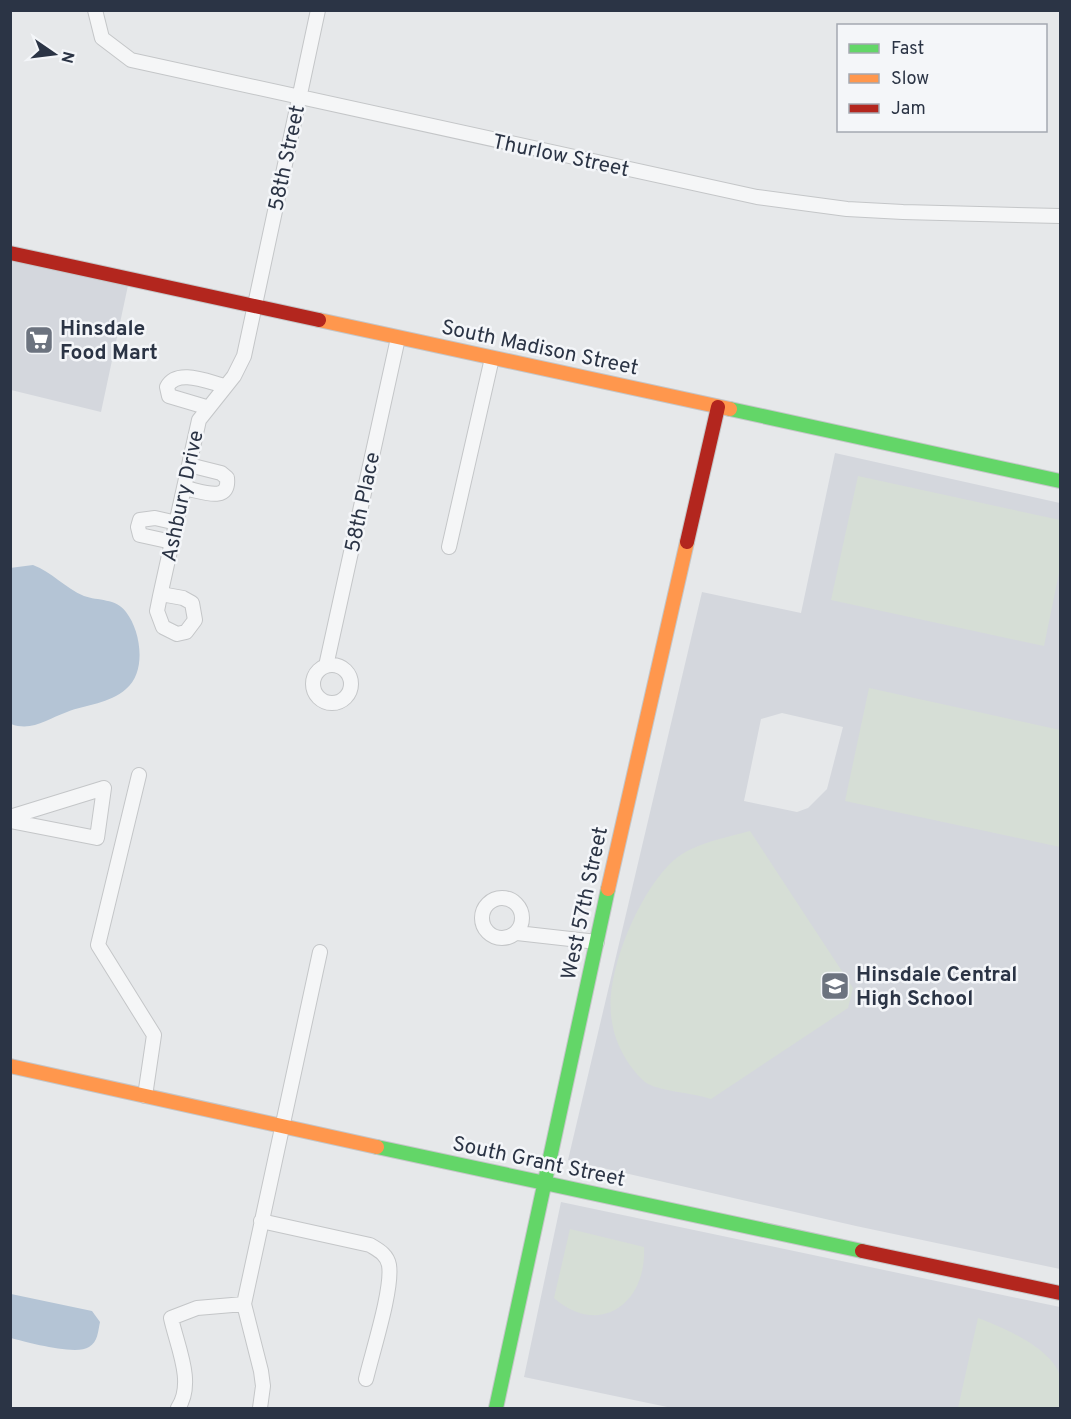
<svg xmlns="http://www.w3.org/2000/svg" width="1071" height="1419" font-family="Overpass,sans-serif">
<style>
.built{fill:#d4d7dd;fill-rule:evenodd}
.green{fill:#d6ded6}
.water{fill:#b4c4d5}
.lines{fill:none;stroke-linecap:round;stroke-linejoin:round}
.street-casing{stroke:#c4c6c8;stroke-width:16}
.fast-casing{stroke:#c4c6c8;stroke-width:16}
.slow-casing{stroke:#c4c6c8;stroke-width:16}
.jam-casing{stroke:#c4c6c8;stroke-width:16}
.street{stroke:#f5f6f7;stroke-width:14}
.fast{stroke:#63d668;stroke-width:14}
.slow{stroke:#ff974d;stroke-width:14}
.jam{stroke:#b3261e;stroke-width:14}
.labels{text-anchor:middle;stroke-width:5;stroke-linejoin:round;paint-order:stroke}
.street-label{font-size:21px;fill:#2b3445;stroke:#f4f6f9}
.poi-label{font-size:21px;font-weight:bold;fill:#2b3445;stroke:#f4f6f9;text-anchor:start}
</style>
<rect width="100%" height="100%" fill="#e6e8ea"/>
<path class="built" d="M11 251 130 276 101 412 11 390Z
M835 453 1060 503V1269L856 1226 568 1160 702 592 801 613ZM782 713 843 727 827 789 808 808 797 812 744 801 761 719Z
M561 1202 1060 1307V1408H672L524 1377Z"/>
<path class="green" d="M858 476 1060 520V568L1044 646 831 600Z
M869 688 1060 730V847L845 801Z
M750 831 853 988 848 1008 711 1099C695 1093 656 1091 645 1082 628 1067 615 1043 612 1022 603 976 639 891 674 860 694 843 725 838 750 831Z
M570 1229 644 1247C647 1303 600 1338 554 1298Z
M978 1318C1002 1327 1052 1348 1060 1376 1063 1385 1061 1398 1060 1408H958Z"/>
<path class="water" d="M33 565C52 572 65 588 84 596 98 601 116 598 126 612 141 631 147 672 126 689 109 704 87 704 67 712 47 719 32 732 11 724L10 568Z
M11 1294 92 1311 100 1322C98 1331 98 1342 89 1347 76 1356 27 1342 11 1338Z"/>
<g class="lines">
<g class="street-casing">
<path id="street" d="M95 10 102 38 131 60 757 197 847 209 903 212 1060 216
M206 407 169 396 167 387C177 368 208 382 225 386
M184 488C201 491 230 504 227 478L221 473 189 465
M172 542 140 535 138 527 140 520 155 518 177 523
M449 547 492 358
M161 594 183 598 192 603 195 620 186 632 177 634 163 627 157 611 160 596 199 420 234 376 244 356 318 10
M313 684a19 19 0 1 1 38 0a19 19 0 1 1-38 0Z
M326 666 398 338
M139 775 98 945 154 1035 145 1096
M10 817 104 788 97 838 10 821
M482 918a20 20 0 1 1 40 0a20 20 0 1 1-40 0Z
M517 933 597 942
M261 1221 370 1245C378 1250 387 1254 389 1265 393 1289 372 1353 366 1379
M178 1408C195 1383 177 1346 171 1318L197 1308 244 1304
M260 1408 263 1386 261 1371 244 1304 320 952"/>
</g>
<g class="fast-casing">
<path id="fast" d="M730 409 1060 481
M377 1147 862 1251
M496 1408 608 889"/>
</g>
<g class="slow-casing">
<path id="slow" d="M319 320 730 409
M608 889 687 542
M10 1066 377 1147"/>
</g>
<g class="jam-casing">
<path id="jam" d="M10 253 319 320
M687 542 718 407
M862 1251 1060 1293"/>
</g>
<use href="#street" class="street"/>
<use href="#fast" class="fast"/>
<use href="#slow" class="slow"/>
<use href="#jam" class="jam"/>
</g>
<defs>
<g id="supermarket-square" transform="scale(1.5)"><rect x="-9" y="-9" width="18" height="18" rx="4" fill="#6c737f" stroke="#f4f6f9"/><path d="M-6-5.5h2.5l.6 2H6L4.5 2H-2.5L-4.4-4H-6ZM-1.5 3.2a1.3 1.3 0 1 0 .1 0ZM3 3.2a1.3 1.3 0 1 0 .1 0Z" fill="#fff"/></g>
<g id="school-square" transform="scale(1.5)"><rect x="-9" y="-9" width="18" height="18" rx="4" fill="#6c737f" stroke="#f4f6f9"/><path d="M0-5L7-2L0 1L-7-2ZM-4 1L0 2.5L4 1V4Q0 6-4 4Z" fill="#fff"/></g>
</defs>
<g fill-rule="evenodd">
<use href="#supermarket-square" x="39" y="340"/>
<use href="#school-square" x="835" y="986"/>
</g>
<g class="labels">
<g class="street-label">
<text transform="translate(561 155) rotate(12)" y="7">Thurlow Street</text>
<text transform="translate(286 158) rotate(-78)" y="7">58th Street</text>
<text transform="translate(540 347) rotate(12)" y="7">South Madison Street</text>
<text transform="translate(182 496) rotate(-78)" y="7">Ashbury Drive</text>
<text transform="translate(362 502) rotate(-78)" y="7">58th Place</text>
<text transform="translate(584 903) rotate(-78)" y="7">West 57th Street</text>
<text transform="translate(539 1161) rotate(12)" y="7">South Grant Street</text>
</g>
<g class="poi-label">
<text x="60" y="335">Hinsdale<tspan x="60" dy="24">Food Mart</tspan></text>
<text x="856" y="981">Hinsdale Central<tspan x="856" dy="24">High School</tspan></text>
</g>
</g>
<rect width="1071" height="1419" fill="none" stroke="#2b3445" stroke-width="24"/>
<rect x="837" y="24" width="210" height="108" fill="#f4f6f9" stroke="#a4a8b1" stroke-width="1.5"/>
<rect x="849" y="44" width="30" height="9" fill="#63d668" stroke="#a4a8b1" stroke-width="1.5"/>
<text x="891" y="54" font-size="18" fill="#2b3445">Fast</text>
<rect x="849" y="74" width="30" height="9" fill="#ff974d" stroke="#a4a8b1" stroke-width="1.5"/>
<text x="891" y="84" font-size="18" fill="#2b3445">Slow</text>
<rect x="849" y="104" width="30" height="9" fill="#b3261e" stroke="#a4a8b1" stroke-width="1.5"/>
<text x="891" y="114" font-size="18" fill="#2b3445">Jam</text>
<g transform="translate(54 54) rotate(104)" stroke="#f4f6f9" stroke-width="4.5" paint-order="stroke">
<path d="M0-4.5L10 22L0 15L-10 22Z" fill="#2b3445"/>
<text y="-9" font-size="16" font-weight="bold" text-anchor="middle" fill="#2b3445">N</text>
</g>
</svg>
